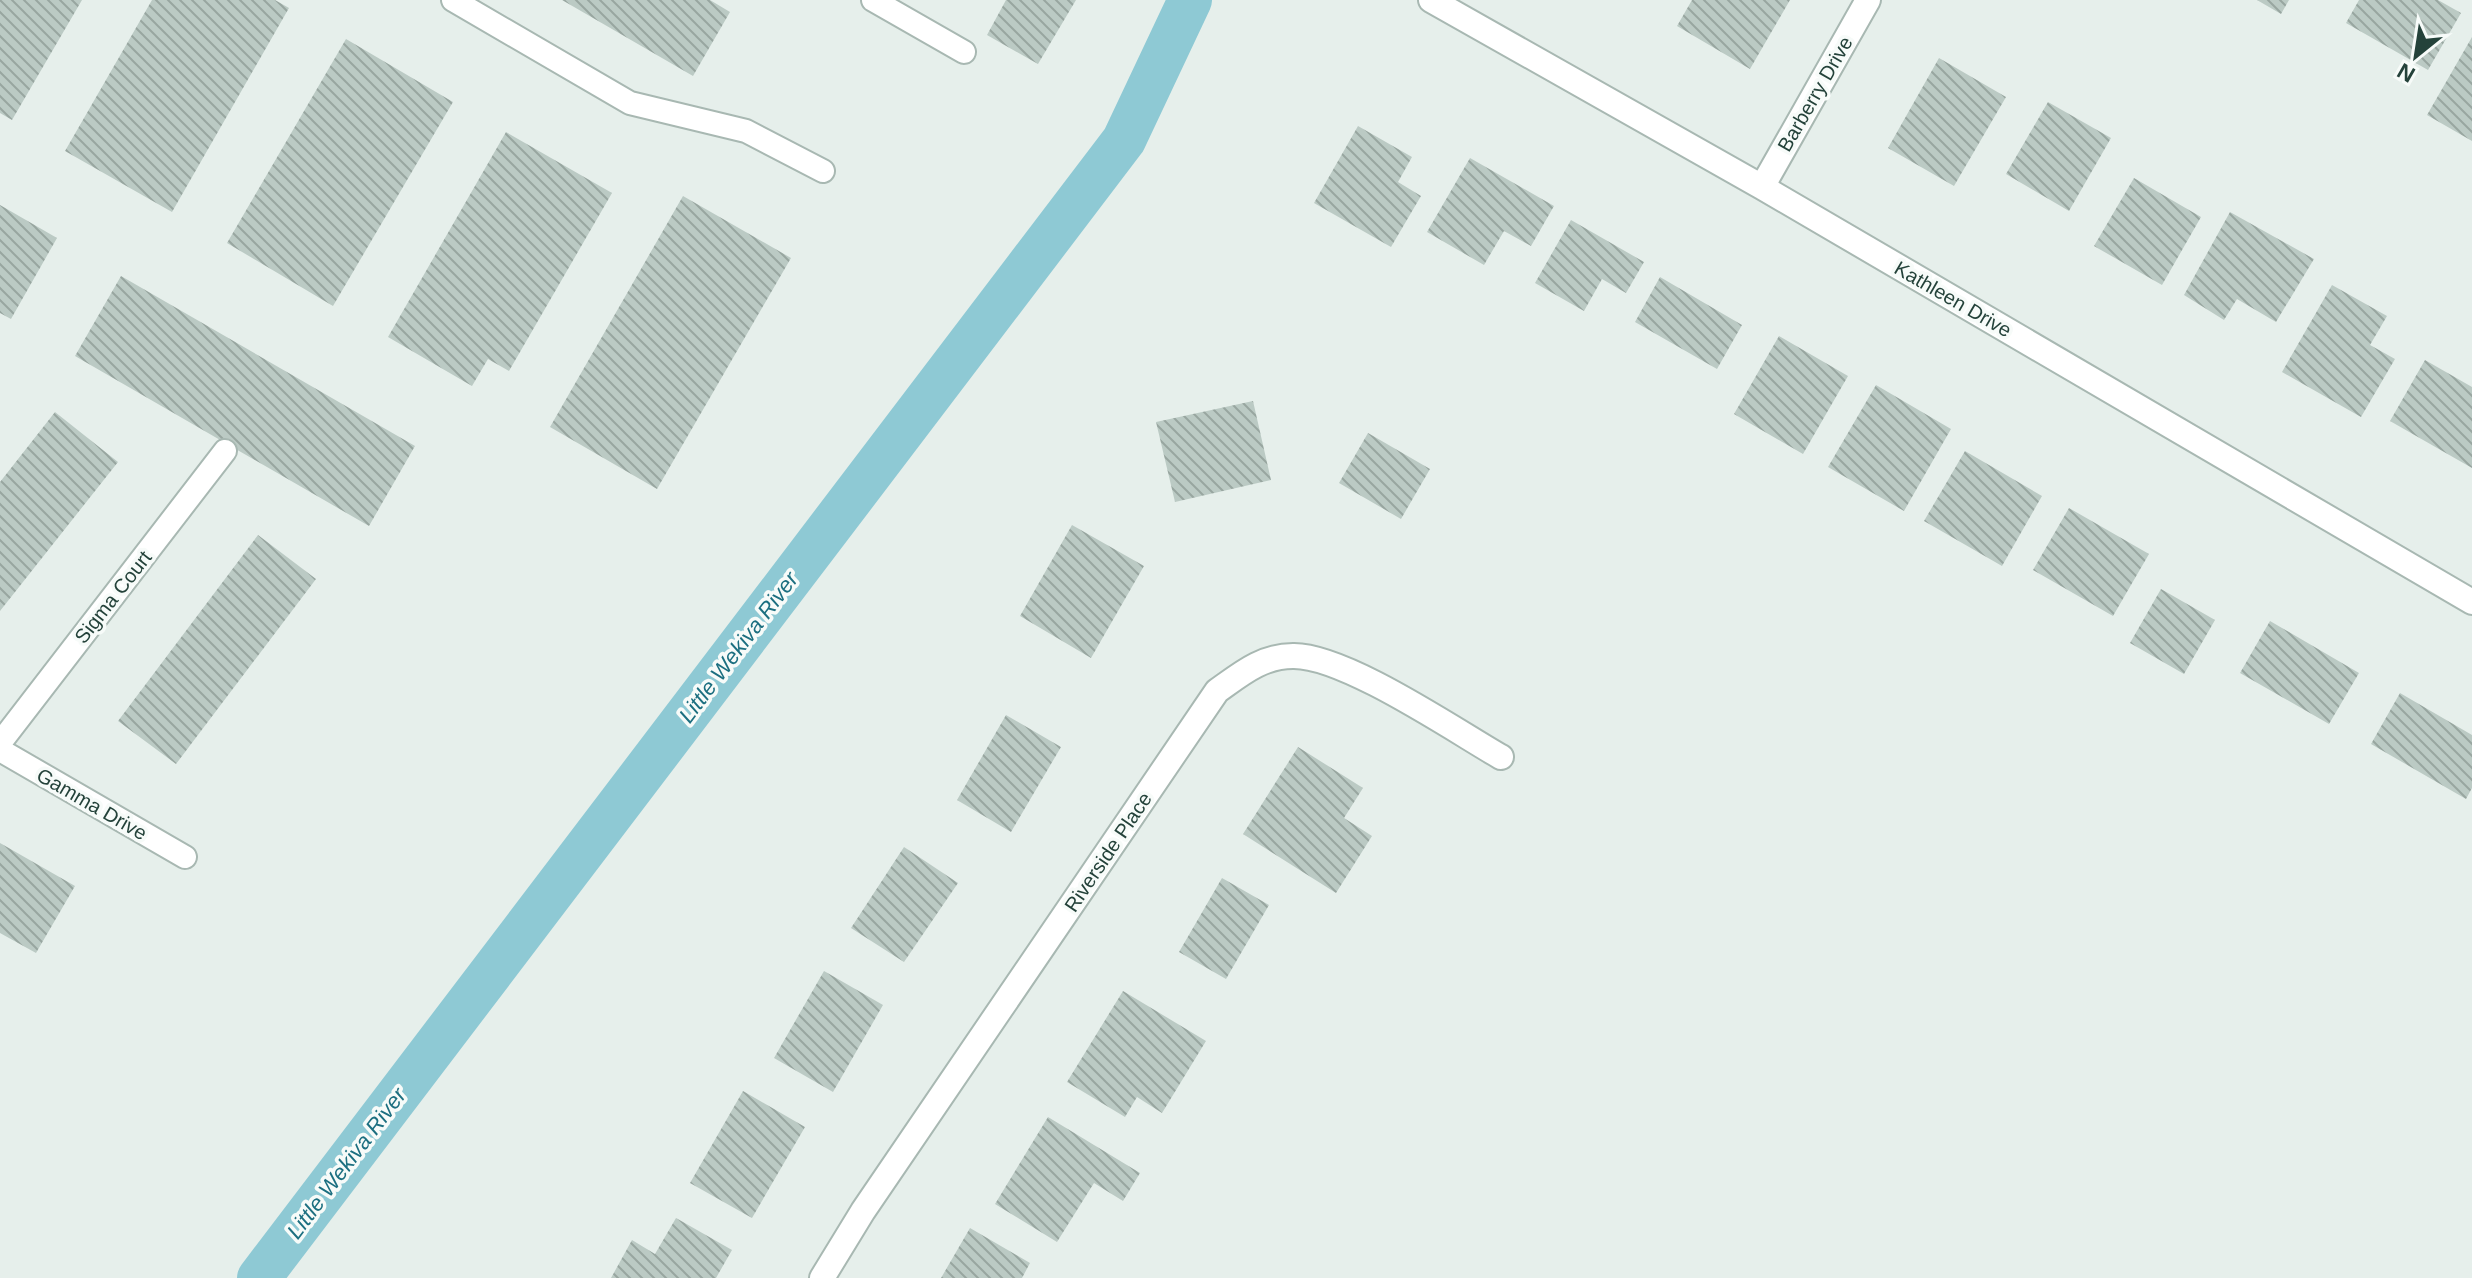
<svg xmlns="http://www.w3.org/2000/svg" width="2472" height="1278" font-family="Helvetica,sans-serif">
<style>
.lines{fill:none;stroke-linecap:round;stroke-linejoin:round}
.canal{stroke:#8ec9d4;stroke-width:44}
.building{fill:url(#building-back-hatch)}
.lane-casing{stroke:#a8b8b2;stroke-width:26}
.street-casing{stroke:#a8b8b2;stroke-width:28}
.lane{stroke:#fff;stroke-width:22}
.street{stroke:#fff;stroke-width:24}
.labels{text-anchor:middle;stroke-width:7;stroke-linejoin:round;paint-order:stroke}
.street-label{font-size:20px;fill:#24423a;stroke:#f7fbf9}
.water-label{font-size:22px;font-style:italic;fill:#1c6f80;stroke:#f7fbf9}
</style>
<defs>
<pattern id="building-back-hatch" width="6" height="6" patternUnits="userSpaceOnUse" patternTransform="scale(2)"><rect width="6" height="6" fill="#bbcac4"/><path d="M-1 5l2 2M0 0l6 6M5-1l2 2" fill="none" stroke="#98a6a0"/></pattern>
</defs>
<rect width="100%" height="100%" fill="#e6efeb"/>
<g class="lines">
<path class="canal" d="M259 1278 1124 140 1190 0"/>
</g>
<path class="building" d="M0 0H82L12 120 0 113Z
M152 0H275L289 8 172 212 65 151Z
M562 0H710L730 12 693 76Z
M1006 0H1076L1038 64 987 35Z
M1692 0H1790L1750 69 1677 26Z
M2257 0H2289L2281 14Z
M2359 0H2438L2461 13 2428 70 2346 23Z
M2472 37V141L2427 115Z
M346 39 453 102 333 306 227 243Z
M1939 58 2006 97 1954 186 1888 148Z
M2048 102 2111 138 2069 211 2006 174Z
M1358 126 1412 157 1398 182 1421 196 1391 247 1314 203Z
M506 132 612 193 509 371 488 359 472 386 388 337Z
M1470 158 1554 206 1531 246 1504 231 1484 265 1427 232Z
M2134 178 2201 217 2162 285 2094 246Z
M683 196 791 258 657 489 550 427Z
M0 205 57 238 11 319 0 313Z
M2230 212 2314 259 2276 322 2237 299 2224 320 2184 295Z
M1571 220 1644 262 1626 293 1602 279 1584 311 1535 283Z
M121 276 415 446 369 526 75 356Z
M1660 277 1742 325 1717 369 1635 322Z
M2332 285 2387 316 2370 345 2395 359 2361 417 2282 372Z
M1779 336 1848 376 1803 454 1734 414Z
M2425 360 2472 387V468L2390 421Z
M1876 385 1951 429 1904 511 1828 467Z
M1253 401 1271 480 1175 502 1156 422Z
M55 412 118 462 0 611V482Z
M1368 433 1430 469 1401 519 1339 483Z
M1965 451 2042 496 2002 566 1924 521Z
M2069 508 2149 554 2113 616 2033 570Z
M1072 525 1144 566 1091 658 1020 616Z
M258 535 316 579 176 764 118 721Z
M2161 589 2215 620 2184 674 2130 643Z
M2270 621 2359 673 2329 724 2240 673Z
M2400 693 2472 735V788L2466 799 2371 744Z
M1006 715 1061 747 1011 832 957 800Z
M1298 747 1363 788 1344 818 1372 836 1336 893 1243 834Z
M0 843 75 886 36 953 0 933Z
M904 847 958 883 904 962 851 928Z
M1222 878 1269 905 1226 979 1179 952Z
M824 971 883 1005 833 1092 774 1058Z
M1123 991 1206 1041 1162 1113 1137 1097 1125 1117 1067 1082Z
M743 1091 805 1127 752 1218 690 1183Z
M1048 1117 1140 1173 1123 1201 1094 1183 1057 1242 995 1204Z
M676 1218 732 1250 716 1278H611L632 1240 655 1254Z
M970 1228 1030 1263 1022 1278H941Z"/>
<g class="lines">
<g class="lane-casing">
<path id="lane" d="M453 0 630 103 746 131 823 171
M873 0 964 52
M0 743 225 451
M0 750 185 857"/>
</g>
<g class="street-casing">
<path id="street" d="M1431 0 1762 187 2472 602
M1762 187 1868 0
M822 1278 863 1211 1217 691C1241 674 1262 656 1293 656 1344 655 1454 730 1501 757"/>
</g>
<use href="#lane" class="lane"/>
<use href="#street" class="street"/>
</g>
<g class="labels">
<g class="street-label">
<text transform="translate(1815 94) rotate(-60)" y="7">Barberry Drive</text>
<text transform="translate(1953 299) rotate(30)" y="7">Kathleen Drive</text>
<text transform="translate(113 597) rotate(-52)" y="7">Sigma Court</text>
<text transform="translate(92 804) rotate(30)" y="7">Gamma Drive</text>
<text transform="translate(1108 852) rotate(-56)" y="7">Riverside Place</text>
</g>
<g class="water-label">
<text transform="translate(738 647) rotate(-53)" y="8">Little Wekiva River</text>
<text transform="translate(346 1163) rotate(-53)" y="8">Little Wekiva River</text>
</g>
</g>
<g transform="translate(2416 56) rotate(210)" stroke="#f7fbf9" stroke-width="6" paint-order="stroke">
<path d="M0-6L14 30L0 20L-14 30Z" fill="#24423a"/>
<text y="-12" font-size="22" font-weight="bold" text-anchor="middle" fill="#24423a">N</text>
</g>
</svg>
